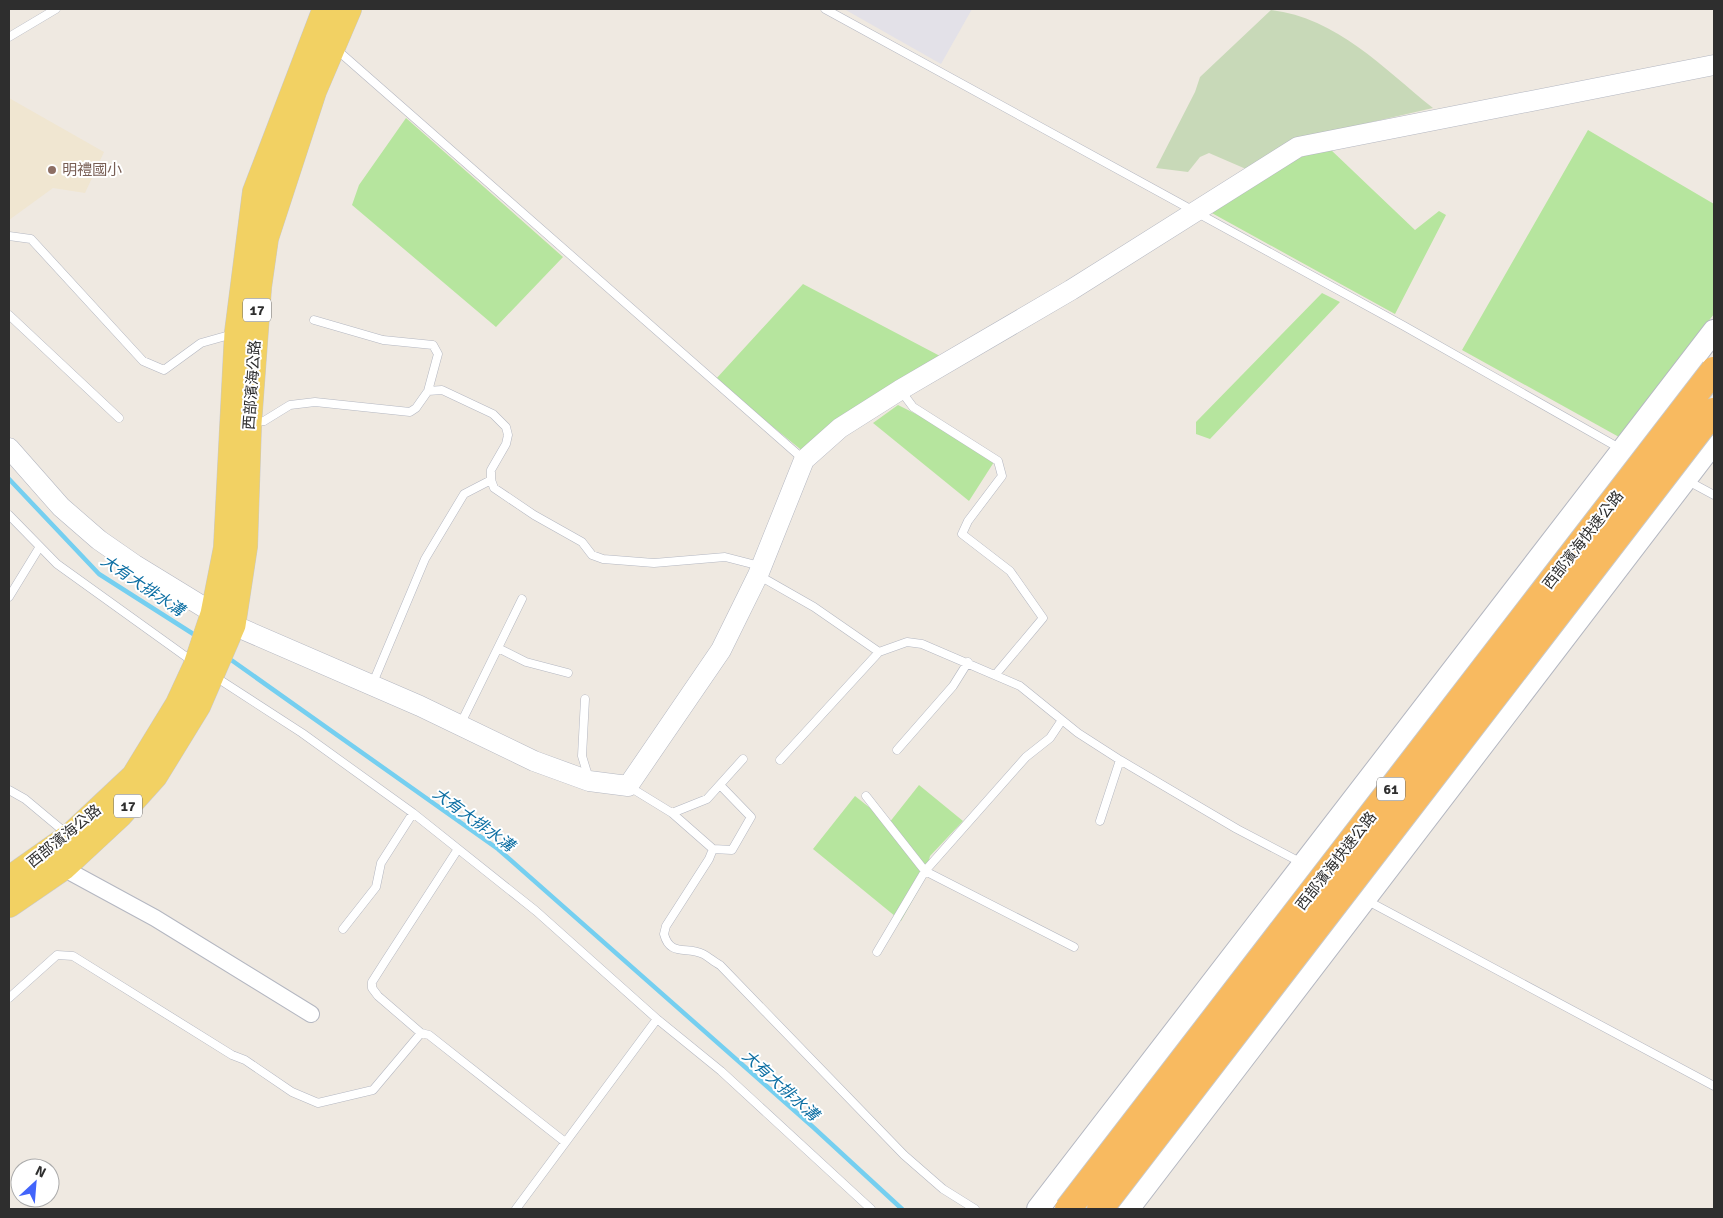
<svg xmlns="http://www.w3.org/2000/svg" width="1723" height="1218" font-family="Signika,'Noto Sans TC',sans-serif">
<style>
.industrial{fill:#e3e1e8}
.education{fill:#f0e6d1}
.green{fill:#b6e59e}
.cemetery{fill:#c8d9b8}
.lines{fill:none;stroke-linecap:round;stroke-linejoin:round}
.stream{stroke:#75cff0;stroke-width:4.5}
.service-casing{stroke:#b4b7c1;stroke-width:9}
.minor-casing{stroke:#b4b7c1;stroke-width:18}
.tertiary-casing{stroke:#b4b7c1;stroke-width:21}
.secondary-casing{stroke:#b4b7c1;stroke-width:24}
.primary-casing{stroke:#c9c9c9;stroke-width:26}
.service{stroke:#fff;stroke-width:8}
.minor{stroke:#fff;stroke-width:16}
.tertiary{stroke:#fff;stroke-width:20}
.secondary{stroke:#fff;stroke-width:22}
.primary{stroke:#f2d163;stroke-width:25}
.trunk-bridge-casing{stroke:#c9c9c9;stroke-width:28;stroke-linecap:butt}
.trunk-bridge{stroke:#f8ba60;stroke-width:26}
.education-dot{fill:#8d6e63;stroke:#fff;stroke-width:2}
.labels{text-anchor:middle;stroke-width:4;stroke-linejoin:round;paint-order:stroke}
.shield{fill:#fff;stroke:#6d6d6d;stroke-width:1}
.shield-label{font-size:14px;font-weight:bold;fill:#2e2e2e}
.education-label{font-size:15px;fill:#785e54;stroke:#fff;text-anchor:start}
.street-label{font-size:15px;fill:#2e2e2e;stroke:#fff}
.water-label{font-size:16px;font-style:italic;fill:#0d6fa3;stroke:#fff}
</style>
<rect width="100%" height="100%" fill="#efe9e1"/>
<path class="industrial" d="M844 9H972L941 64Z"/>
<path class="education" d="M9 98 104 152 85 193 53 188 9 220Z"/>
<path class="green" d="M406 118 563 257 496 327 352 205 359 185Z
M1588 130 1714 204V314L1619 437 1462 350Z
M1330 149 1415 230 1439 211 1446 215 1395 314 1210 212C1248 187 1284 157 1330 149Z
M803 284 940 356 805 453 715 380Z
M1322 293 1340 302 1210 439 1196 434V422Z
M898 405 980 446 994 462 969 501 873 423Z
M919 785 963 821 930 856 924 880 901 921 813 849 855 796 889 823Z"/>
<path class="cemetery" d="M1271 10C1337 18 1383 68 1433 108L1298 139 1246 169 1209 153 1200 157 1188 172 1156 168 1195 92 1200 77Z"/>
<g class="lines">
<path class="stream" d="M9 479 99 574 198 637
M227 657 498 849 813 1127 902 1209"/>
<g class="service-casing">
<path id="service" d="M825 9 1404 326 1621 449
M9 37 56 9
M336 49 803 459
M9 236 31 239 143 361 164 370 201 343 233 334
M9 315 119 418
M314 320 383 340 433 345 438 354 428 391
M901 391 913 407 998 461 1002 476 968 521 962 534 1010 571 1043 618 996 674
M254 422 264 421 290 405 315 402 410 412 416 408 428 391 442 390 493 414 506 427 508 435 506 444 491 470V480L494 488 534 515 582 542 592 555 603 559 654 563 725 557 760 566
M1688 481 1714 495
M9 515 57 564 192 661
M758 575 814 607 879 652 907 642 922 644 1020 686 1078 733 1120 760 1237 829 1302 863
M9 597 39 548
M498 648 526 662 568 673
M214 676 302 733 413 813 536 911 657 1019 721 1071 871 1209
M372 685 425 559 464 494 491 480
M585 699 582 756 589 779
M460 725 522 599
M897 750 953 686 968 662
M780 760 879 652
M628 786 672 813 713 849 709 859 666 926 664 934C670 957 687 946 703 954 709 957 714 962 720 965L904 1155 943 1189 975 1209
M9 790 25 799 67 834
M866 796 925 871 1074 947
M672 813 707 799 743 759
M1100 821 1120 760
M458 849 386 960 372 982V988L378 996 421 1033 429 1035 565 1142
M713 849 732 850 751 817 720 785
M1366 900 1714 1086
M343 929 376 887 381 863 413 813
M877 952 925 871 1026 757 1050 738 1062 720
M9 998 57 955 73 956 232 1055 245 1060 292 1092 318 1103 373 1090 421 1033
M516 1209 657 1019"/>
</g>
<g class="minor-casing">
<path id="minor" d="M63 868 155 918 311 1014"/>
</g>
<g class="tertiary-casing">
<path id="tertiary" d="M9 448 61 507 99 540 135 565 233 625 420 706 534 761 589 781 628 786 721 650 758 575 804 460 840 428 900 390 1071 290 1298 147 1714 65"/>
</g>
<g class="secondary-casing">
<path id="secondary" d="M1038 1209 1714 331
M1128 1209 1714 442"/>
</g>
<g class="primary-casing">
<path id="primary" d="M9 879 70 836 134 776 178 704 196 665 213 614 226 548 237 333 255 192 325 9
M9 905 63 868 120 815 155 776 198 706 233 625 245 546 249 423 259 287 266 238 314 91 349 9"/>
</g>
<use href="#service" class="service"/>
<use href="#minor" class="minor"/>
<use href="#tertiary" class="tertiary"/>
<use href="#secondary" class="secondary"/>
<use href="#primary" class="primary"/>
<g class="trunk-bridge-casing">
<path id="trunk-bridge" d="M1068 1209 1714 370
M1100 1209 1714 411"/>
</g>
<use href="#trunk-bridge" class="trunk-bridge"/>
</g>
<circle class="education-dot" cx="52" cy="170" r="5"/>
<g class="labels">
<g class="shield">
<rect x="243" y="298.5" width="28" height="23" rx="4"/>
<rect x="1377" y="777.5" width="28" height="23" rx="4"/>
<rect x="114" y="794.5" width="28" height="23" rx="4"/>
</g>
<g class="shield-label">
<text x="257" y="315">17</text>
<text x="1391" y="794">61</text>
<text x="128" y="811">17</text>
</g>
<g class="education-label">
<text x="62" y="175">明禮國小</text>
</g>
<g class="street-label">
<text transform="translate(252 385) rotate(-86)" y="5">西部濱海公路</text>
<text transform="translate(1583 540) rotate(-52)" y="5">西部濱海快速公路</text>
<text transform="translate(64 836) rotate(-39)" y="5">西部濱海公路</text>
<text transform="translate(1336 861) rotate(-52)" y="5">西部濱海快速公路</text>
</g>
<g class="water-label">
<text transform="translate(143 585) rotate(34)" y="6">大有大排水溝</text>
<text transform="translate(474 819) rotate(36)" y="6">大有大排水溝</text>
<text transform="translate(781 1085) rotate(42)" y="6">大有大排水溝</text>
</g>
</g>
<rect width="1723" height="1218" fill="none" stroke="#2e2e2e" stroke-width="20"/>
<g transform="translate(35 1183) rotate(26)"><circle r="24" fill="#ffffff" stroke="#ababab"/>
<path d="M0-4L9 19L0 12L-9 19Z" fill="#4264fb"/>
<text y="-8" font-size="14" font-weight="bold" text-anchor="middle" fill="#2e2e2e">N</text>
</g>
</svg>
